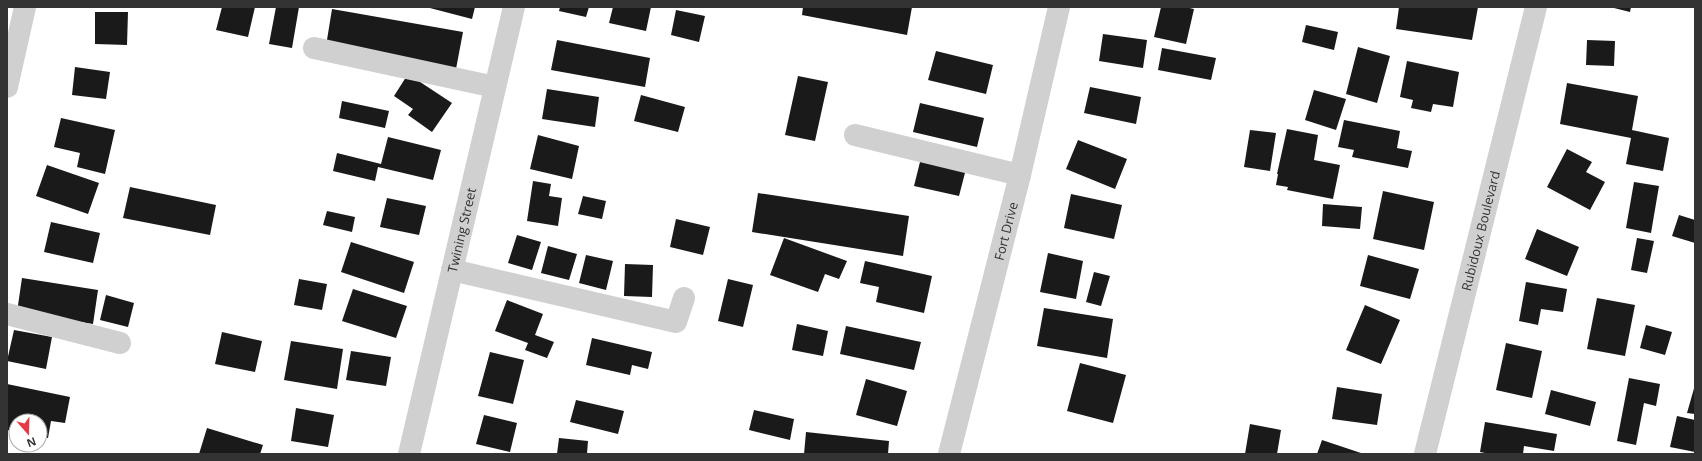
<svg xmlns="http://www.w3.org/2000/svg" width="1702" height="461" font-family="'Open Sans',sans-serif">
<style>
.building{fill:#1a1a1a}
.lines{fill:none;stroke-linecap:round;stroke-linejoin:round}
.minor{stroke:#d0d0d0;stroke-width:22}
.labels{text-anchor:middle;stroke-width:4;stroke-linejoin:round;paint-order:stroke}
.street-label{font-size:13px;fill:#333;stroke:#fff}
</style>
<rect width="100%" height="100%" fill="#fff"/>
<path class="building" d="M222 7H255L248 37 216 30Z
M276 7H299L292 48 269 44Z
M426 7H475L472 19Z
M560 7H589L586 17 559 11Z
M613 7H651L646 31 609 23Z
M803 7H912L907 35 802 15Z
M1161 7H1185L1194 9 1186 44 1154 37Z
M1399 7H1478L1472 40 1396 29Z
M1610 7H1631L1630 12Z
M332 9 463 32 456 69 326 46Z
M676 10 705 16 699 42 671 35Z
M95 12H128L127 45 95 44Z
M1306 25 1338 32 1334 50 1302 42Z
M1103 34 1147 40 1143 68 1099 61Z
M557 40 650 58 645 87 551 70Z
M1587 40 1615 41 1614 66 1586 65Z
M1358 47 1390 56 1377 103 1346 94Z
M1162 48 1216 58 1211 80 1158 70Z
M936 51 993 65 986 94 928 80Z
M1407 61 1459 72 1453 107 1433 104 1431 112 1411 108 1413 100 1400 97Z
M75 67 110 72 106 99 72 95Z
M408 74 452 103 432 132 408 115 413 109 394 96Z
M798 76 828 82 815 141 785 135Z
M1567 83 1638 96 1632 130 1669 138 1663 171 1626 164 1631 138 1560 124Z
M1090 87 1141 97 1136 124 1084 113Z
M547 89 599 97 595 127 542 119Z
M1314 90 1346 99 1336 130 1305 120Z
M641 95 685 107 678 132 634 121Z
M342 101 389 111 385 128 339 118Z
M920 103 984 118 977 147 913 132Z
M61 118 115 130 105 174 77 167 80 153 54 147Z
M1344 120 1400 131 1397 148 1412 151 1408 168 1352 157 1354 150 1338 147Z
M1287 129 1318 135 1314 160 1340 165 1333 199 1287 190 1288 187 1276 185 1278 174H1277Z
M1250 130 1276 133 1270 171 1244 167Z
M538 135 579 146 572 179 530 169Z
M388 137 441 150 433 180 378 167 375 181 333 171 337 153 381 164Z
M1078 140 1127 159 1115 189 1066 169Z
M1567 149 1592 162 1586 172 1605 182 1590 210 1547 187Z
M921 158 966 169 959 196 914 186Z
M47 165 99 183 88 214 36 196Z
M533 181 551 184 549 196 562 198 558 226 527 221Z
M1634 182 1659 186 1651 233 1626 228Z
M130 187 216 205 210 235 123 218Z
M1383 191 1434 202 1424 250 1373 239Z
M758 193 909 216 903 256 752 232Z
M1071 194 1122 205 1114 239 1064 228Z
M583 196 606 201 602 219 578 214Z
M387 198 426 206 419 235 380 227Z
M1323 204 1362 207 1360 229 1322 226Z
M327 211 355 217 352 232 323 225Z
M1679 215 1695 220V243L1672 236Z
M676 219 710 227 703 255 670 247Z
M51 222 100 233 93 263 44 252Z
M1537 229 1579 247 1567 276 1525 259Z
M517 235 541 242 532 270 508 263Z
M784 238 847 261 839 279 825 274 818 292 770 275Z
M1637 238 1654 241 1647 273 1631 270Z
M351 242 414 262 404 293 341 272Z
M548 246 577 254 569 280 541 273Z
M1048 253 1083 261 1076 299 1040 292Z
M586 255 613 261 606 290 579 283Z
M1368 255 1419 269 1410 299 1360 286Z
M865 261 932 276 924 313 876 302 879 287 860 283Z
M625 264 653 265 652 297 624 296Z
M1094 272 1110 276 1101 306 1086 302Z
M22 278 98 290 93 324 17 312Z
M299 279 327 284 322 310 294 305Z
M728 279 753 285 743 327 718 321Z
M1526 282 1567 289 1563 312 1541 309 1538 325 1519 321Z
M353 289 407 306 396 338 342 321Z
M106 295 134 303 128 327 100 320Z
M1597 298 1635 305 1625 356 1587 349Z
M507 300 543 314 535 335 554 342 547 358 525 350 528 343 495 331Z
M1365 305 1400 320 1381 364 1346 350Z
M1044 308 1113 319 1107 358 1037 346Z
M797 324 828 331 823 356 792 350Z
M1646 325 1672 332 1665 355 1640 348Z
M846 326 921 342 914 370 840 354Z
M14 330 52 337 46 369 7 361Z
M222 332 262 341 255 372 215 364Z
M592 338 652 352 648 369 632 365 630 375 586 365Z
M291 341 343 349 337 389 284 380Z
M1506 343 1542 351 1532 398 1496 390Z
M351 351 391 357 386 386 346 380Z
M490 352 524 360 513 404 478 396Z
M1080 363 1126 375 1113 423 1067 411Z
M1629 378 1660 384 1656 406 1644 403 1636 445 1617 441Z
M866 379 907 391 897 426 856 415Z
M7 384 70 397 65 423 51 421 48 438 40 437V421H16V432L7 430Z
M1695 385V414L1687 413Z
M1337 387 1382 394 1377 425 1332 419Z
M1551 390 1596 402 1590 426 1545 414Z
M576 400 624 411 618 434 570 422Z
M296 408 334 415 328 447 291 441Z
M754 410 794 419 790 440 749 430Z
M484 415 517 423 510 452 476 444Z
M1677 416 1695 420V452L1670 447Z
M1485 422 1557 434 1554 451 1524 446 1523 454H1490L1480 452Z
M1250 424 1281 430 1277 454H1245Z
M207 428 263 445 260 454H199Z
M806 432 889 441 888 454H804Z
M559 438 588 441 587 454H557Z
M1322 440 1364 454H1317Z"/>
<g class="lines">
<g class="minor">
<path d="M314 48 495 87"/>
<path d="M7 87 25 7"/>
<path d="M855 135 1020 175"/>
<path d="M452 270 676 322 684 298"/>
<path d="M7 314 120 343"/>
<path id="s1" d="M409 454 514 7"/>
<path id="s2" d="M949 454 1020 175 1059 7"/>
<path id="s3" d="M1425 454 1536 7"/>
</g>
</g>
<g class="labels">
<g class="street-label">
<text dy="5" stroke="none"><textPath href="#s3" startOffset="230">Rubidoux Boulevard</textPath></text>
<text dy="5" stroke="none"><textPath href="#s1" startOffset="230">Twining Street</textPath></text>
<text dy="5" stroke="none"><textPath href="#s2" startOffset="230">Fort Drive</textPath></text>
</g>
</g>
<rect width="1702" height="461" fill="none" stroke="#333333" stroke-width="16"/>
<g transform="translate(28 433) rotate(160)"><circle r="19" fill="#ffffff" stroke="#adadad"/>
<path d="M0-3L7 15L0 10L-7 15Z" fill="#e63946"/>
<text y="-6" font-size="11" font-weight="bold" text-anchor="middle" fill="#333333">N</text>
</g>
</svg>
